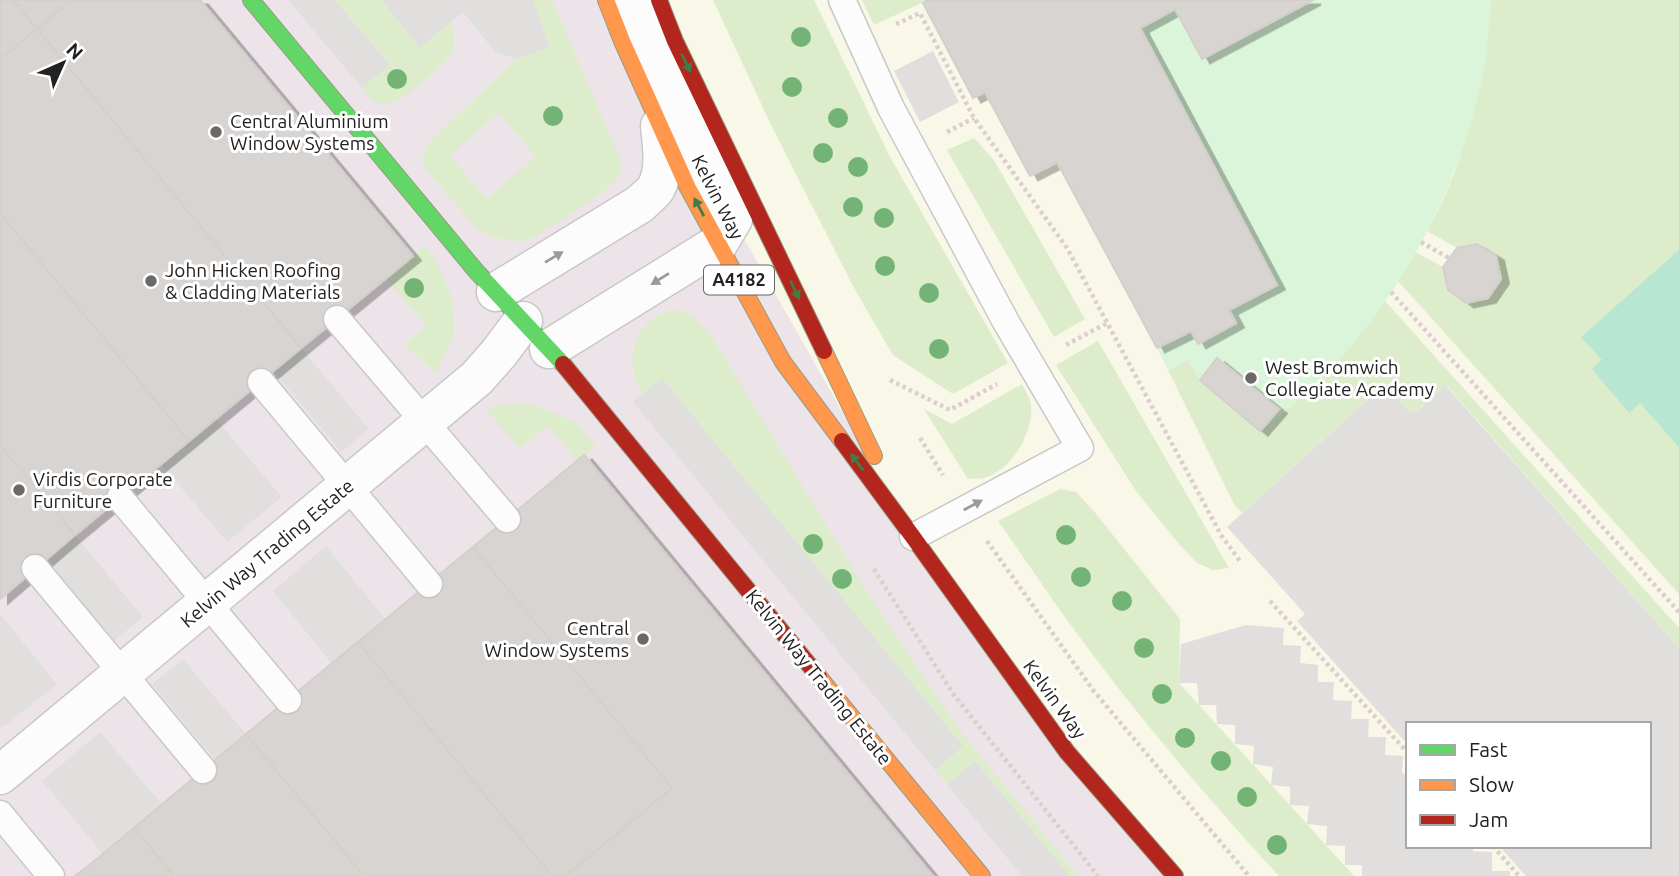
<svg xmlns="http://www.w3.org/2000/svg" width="1679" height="876" font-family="Ubuntu,sans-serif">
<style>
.industrial{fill:#ede4e9}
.education{fill:#f8f7e8;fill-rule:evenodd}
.grass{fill:#ddeccb;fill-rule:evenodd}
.park{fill:#daf5da}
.pitch{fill:#b7e6d2}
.parking{fill:#e0dfde}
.building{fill:#d7d4d2;stroke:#d3d0cc;stroke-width:2;filter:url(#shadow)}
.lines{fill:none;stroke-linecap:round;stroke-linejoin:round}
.lane-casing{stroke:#c9c8c7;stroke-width:29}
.street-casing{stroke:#c9c8c7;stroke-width:41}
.fast-casing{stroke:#999a82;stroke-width:18}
.slow-casing{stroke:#999a82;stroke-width:18}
.jam-casing{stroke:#999a82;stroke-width:18}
.path{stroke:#dccecd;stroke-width:4.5;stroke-dasharray:3.5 3.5;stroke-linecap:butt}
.lane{stroke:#fdfcfc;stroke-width:26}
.street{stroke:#fdfcfc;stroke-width:38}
.fast{stroke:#63d668;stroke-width:16}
.slow{stroke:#ff974d;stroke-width:16}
.jam{stroke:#b3261e;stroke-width:16}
.tree{fill:#73b476}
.oneway{fill:#427c45}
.oneway2{fill:#9a9a9a}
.poi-dot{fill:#6a6968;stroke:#fff;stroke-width:2.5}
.labels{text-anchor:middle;stroke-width:6;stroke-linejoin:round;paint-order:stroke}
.shield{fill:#fff;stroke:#646464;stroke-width:2}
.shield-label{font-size:18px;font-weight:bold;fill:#222}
.poi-label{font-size:19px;fill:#222;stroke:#fff;text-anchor:start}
.street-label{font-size:19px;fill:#222;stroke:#fff}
</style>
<defs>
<filter id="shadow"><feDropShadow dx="8" dy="4.5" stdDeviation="0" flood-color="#0004"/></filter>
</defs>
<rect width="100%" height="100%" fill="#f0eeeb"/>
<path class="industrial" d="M0 0H633L1175 876H0Z"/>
<path class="education" d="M633 0H1679V876H1175L913 537 733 219ZM1408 724H1649V846H1408Z"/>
<path class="grass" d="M335 0H381L420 47 451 22C454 31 456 40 453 50 449 62 412 92 400 99 394 102 385 105 378 103 371 101 366 94 362 88L390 64Z
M533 0H552L623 166 613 184 595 198 540 234 522 242 507 240 489 236 475 227 423 166C422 154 426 147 434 138L516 59 550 47ZM499 113 536 157 486 199 450 155Z
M713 0H814L890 157 1008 363 953 394 893 355 854 288 772 127Z
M862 0H928L874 25Z
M1491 0H1679V594L1398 281 1415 252 1443 267 1448 290 1466 302 1488 298 1501 279 1496 256 1477 244 1457 248 1427 231C1467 162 1483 79 1491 0Z
M974 138 994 160 1085 319 1054 337 947 150Z
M425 246C443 267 461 310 452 338 448 350 441 361 436 373L404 345 426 326 386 278Z
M1385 301 1679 628V648L1447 386 1420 409 1410 412 1384 385 1242 513 1235 506 1168 370 1188 360 1200 380 1261 431 1317 383 1348 349Z
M677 310C695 314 704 327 715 342L864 587 962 733 1078 876H1069L976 761 947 785 935 770 962 746 662 378 643 394C621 363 635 313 677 310Z
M1098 341 1229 568 1213 570 1197 563 1179 544 1136 491 1056 365Z
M1022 384C1025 391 1030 397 1031 404 1035 431 1011 471 984 478 979 479 973 478 968 479L924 409 952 424Z
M523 403 544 408 576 423 596 446 577 461 548 426 520 448 486 410 503 405Z
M1060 489 1076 492 1092 509 1180 619 1179 683 1354 876H1279C1208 799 1140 719 1078 635 1050 597 1025 559 998 521Z"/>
<path class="park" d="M1313 0H1491C1488 28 1488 57 1481 84 1451 217 1371 351 1260 431L1278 409 1217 359 1200 380 1188 360 1168 370 1157 348 1191 331 1198 343 1235 324 1229 310 1277 284 1140 28 1175 9 1203 59Z"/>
<path class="pitch" d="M1679 250V447L1640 403 1629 413 1592 369 1602 360 1581 337Z"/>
<path class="parking" d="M288 0H335L390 65 362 88Z
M381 0H533L550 47 516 59 495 52 463 12 420 47Z
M933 51 959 102 920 122 894 71Z
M301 348 369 429 341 452 273 371Z
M662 378 963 746 935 770 633 402Z
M1384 385 1410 412 1420 409 1446 386 1679 648V876H1526L1499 846H1649V724H1408V745L1297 621 1305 614 1227 527Z
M216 419 282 497 227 542 161 464Z
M75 535 143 617 113 642 45 559Z
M326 546 386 620 332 664 273 591Z
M0 614 57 684 2 728 0 726Z
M1246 625 1284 628 1283 645 1301 646 1300 663 1318 665V682H1334L1333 700 1352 701 1351 719H1369L1368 737H1386L1385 755 1403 756 1402 773 1408 774V846H1473V851L1492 852V871H1510V876H1362V865H1345V846L1326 845 1327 826 1307 824 1309 806 1290 805V787L1271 785 1273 767 1253 764 1254 746 1235 744V725L1217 724 1216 705H1199L1197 683H1179L1181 644Z
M183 659 246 734 215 760 152 684Z
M100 732 162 804 103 854 42 781Z
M975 761 1067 873 1069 876H1022L947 785Z"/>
<path class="building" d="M0 0H13L37 29 0 59Z
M13 0H71L37 29Z
M71 0H200L413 256 301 348 37 29Z
M928 0H1313L1202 59 1175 9 1140 28 1277 285 1229 310 1236 323 1198 344 1191 331 1157 348 1057 162 1030 176 985 92 973 98 923 3Z
M37 29 301 348 189 441 0 213V59Z
M0 213 189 441 75 535 0 445Z
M1477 244 1496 256 1501 279 1488 298 1466 303 1448 290 1443 267 1457 248Z
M1217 358 1279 409 1260 431 1200 380Z
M0 445 75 535 0 599Z
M584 455 933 876H566L672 788 473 547Z
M473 547 672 788 566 876H552L358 642Z
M358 642 552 876H364L246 734Z
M246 734 364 876H174L134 828Z
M134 828 174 876H75L98 858Z"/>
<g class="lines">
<g class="lane-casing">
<path id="lane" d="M842 0 891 108 1006 322 1080 448 913 537
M337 319 507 519
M261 382 429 584
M120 498 288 700
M35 568 203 770
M0 814 51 876"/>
</g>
<g class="street-casing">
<path id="street" d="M496 292 640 204C645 199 652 194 656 188 666 170 662 145 660 126
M549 349 718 244 733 219 692 138 633 0
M0 775 477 378 499 353 523 321"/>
</g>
<g class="fast-casing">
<path id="fast" d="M251 0 476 271 563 364"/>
</g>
<g class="slow-casing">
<path id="slow" d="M606 0 622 41 688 188 783 362 842 441
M824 351 874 456
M819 677 982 876"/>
</g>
<g class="jam-casing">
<path id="jam" d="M659 0 675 41 824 351
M563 364 819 677
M842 441 913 537 1067 752 1175 876"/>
</g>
<path class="path" d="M896 24 920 13 974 118 1067 248 1221 535 1240 561
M947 132 974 118
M1421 242 1449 258
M1391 292 1679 612
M1066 345 1107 323
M890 380 950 410 997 384
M920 438 943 475
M987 541 1093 690 1249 876
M874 569 954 695 1098 876
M1270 601 1408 753
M1493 846 1519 876"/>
<use href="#lane" class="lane"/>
<use href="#street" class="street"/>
<use href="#fast" class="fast"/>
<use href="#slow" class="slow"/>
<use href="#jam" class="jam"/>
</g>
<g class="tree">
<circle cx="801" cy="37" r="10"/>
<circle cx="397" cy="79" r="10"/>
<circle cx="792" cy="87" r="10"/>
<circle cx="553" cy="116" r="10"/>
<circle cx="838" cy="118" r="10"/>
<circle cx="823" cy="153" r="10"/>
<circle cx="858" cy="167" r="10"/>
<circle cx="853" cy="207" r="10"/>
<circle cx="884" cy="218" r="10"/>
<circle cx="885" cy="266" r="10"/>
<circle cx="414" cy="288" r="10"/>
<circle cx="929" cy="293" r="10"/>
<circle cx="939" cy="349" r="10"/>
<circle cx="1066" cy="535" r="10"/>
<circle cx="813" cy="544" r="10"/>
<circle cx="1081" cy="577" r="10"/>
<circle cx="842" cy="579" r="10"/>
<circle cx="1122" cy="601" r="10"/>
<circle cx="1144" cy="648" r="10"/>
<circle cx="1162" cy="694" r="10"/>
<circle cx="1185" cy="738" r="10"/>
<circle cx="1221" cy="761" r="10"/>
<circle cx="1247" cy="797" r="10"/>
<circle cx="1277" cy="845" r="10"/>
</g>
<defs><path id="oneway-solid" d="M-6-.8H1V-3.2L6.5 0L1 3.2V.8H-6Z" transform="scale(1.75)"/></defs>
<g class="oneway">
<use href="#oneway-solid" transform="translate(686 63) rotate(64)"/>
<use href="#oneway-solid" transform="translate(699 207) rotate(-118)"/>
<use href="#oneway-solid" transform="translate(795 290) rotate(64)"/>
<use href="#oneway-solid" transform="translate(857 462) rotate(-127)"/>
</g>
<g class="oneway2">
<use href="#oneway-solid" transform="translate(554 257) rotate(-31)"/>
<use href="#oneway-solid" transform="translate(660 279) rotate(148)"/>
<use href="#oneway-solid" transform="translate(973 505) rotate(-28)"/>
</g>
<g class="poi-dot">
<circle cx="216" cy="132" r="7"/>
<circle cx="151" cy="281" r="7"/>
<circle cx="1251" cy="378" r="7"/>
<circle cx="19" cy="490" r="7"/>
<circle cx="643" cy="639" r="7"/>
</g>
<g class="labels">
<rect class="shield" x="704" y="265.5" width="70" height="29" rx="5"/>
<g class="shield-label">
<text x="739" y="286">A4182</text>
</g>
<g class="poi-label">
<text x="230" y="128">Central Aluminium<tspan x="230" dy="22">Window Systems</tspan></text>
<text x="165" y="277">John Hicken Roofing<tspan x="165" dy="22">&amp; Cladding Materials</tspan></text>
<text x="1265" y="374">West Bromwich<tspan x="1265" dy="22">Collegiate Academy</tspan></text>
<text x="33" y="486">Virdis Corporate<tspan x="33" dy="22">Furniture</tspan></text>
<text x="629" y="635" text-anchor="end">Central<tspan x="629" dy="22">Window Systems</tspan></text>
</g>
<g class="street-label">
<text transform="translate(718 197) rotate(63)" y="7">Kelvin Way</text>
<text transform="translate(267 553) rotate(-40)" y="7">Kelvin Way Trading Estate</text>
<text transform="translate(819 677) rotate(51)" y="7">Kelvin Way Trading Estate</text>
<text transform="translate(1055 699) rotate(54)" y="7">Kelvin Way</text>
</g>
</g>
<rect x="1406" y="722" width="245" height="126" fill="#ffffff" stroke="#a7a7a7" stroke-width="2"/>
<rect x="1420" y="745" width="35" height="10" fill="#63d668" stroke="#a7a7a7" stroke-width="2"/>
<text x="1469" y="757" font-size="21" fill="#222222">Fast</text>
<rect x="1420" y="780" width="35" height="10" fill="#ff974d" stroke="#a7a7a7" stroke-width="2"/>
<text x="1469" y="792" font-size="21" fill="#222222">Slow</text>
<rect x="1420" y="815" width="35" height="10" fill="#b3261e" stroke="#a7a7a7" stroke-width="2"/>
<text x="1469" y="827" font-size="21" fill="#222222">Jam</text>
<g transform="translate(63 63) rotate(45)" stroke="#ffffff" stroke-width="5" paint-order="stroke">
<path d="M0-5L12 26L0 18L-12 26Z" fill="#222222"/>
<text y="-10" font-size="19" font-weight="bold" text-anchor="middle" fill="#222222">N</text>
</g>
</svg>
